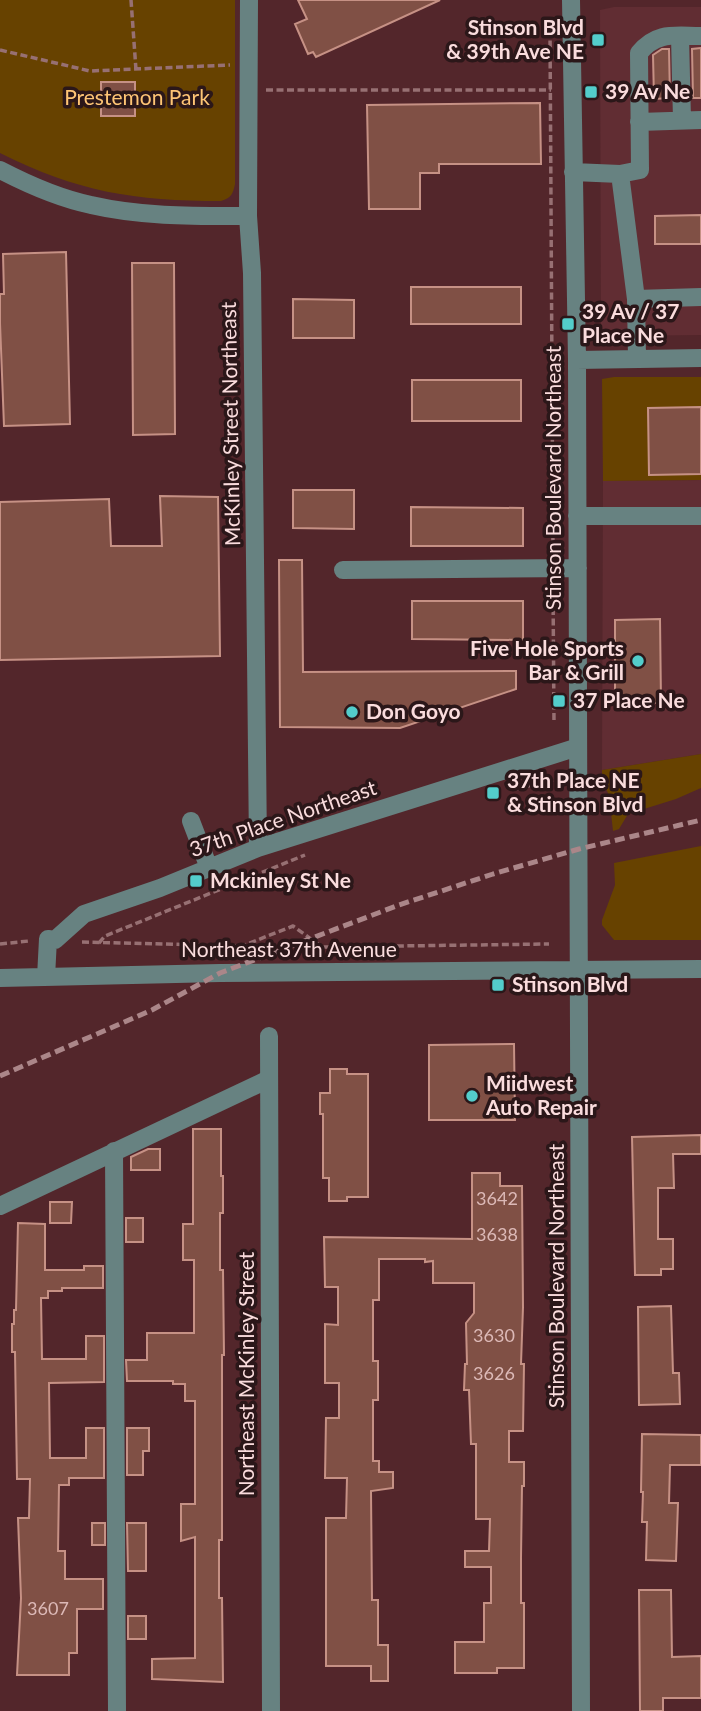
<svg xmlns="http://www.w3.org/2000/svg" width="701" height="1711" font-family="Lato,sans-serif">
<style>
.built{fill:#612d33}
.green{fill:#674200}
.building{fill:#805045;stroke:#c69185;stroke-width:2}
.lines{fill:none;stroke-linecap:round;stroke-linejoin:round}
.path{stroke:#977073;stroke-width:3.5;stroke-dasharray:7 3.5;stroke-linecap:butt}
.minor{stroke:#678281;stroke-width:18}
.rail{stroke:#ab8689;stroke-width:5;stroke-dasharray:10 5;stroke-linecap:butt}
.poi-dot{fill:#53cdcb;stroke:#2b1719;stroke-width:2.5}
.labels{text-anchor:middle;stroke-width:7;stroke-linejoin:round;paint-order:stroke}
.number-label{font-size:18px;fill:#dcb9b7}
.poi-label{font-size:21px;font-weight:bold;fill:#fadcdd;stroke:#2b1719;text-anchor:start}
.park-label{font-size:21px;fill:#fec575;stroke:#2b1719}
.street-label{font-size:21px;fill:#fadcdd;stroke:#2b1719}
</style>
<rect width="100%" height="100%" fill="#53262b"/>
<path class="built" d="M614 7H701V335L610 336 601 334 600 10Z
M701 480V754L602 770 603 481Z"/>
<path class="green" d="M0 0H235V184C233 194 231 198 221 201 134 201 78 192 0 153Z
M614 377H701V480L603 481 602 379Z
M701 754V788L676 799 628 814 619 829 613 831 609 795 602 781V770Z
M701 846V940H614L602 925V920L615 885 614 863Z"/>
<path class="building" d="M298 0H440L316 57 313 52 308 54 295 24 307 19Z
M701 48V98H693L692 49Z
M662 49H669L670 98 654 99 653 55Z
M101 82H135V116H101Z
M540 103 541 164H439V173H420V209H369L367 105Z
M701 215V244H655V216Z
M66 252 70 424 4 426 0 323V294H4L3 254Z
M132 263H174L175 434 133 435Z
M411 287H521V324H411Z
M293 299 354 300V338H293Z
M412 380H521V421H412Z
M701 407V474L649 475 648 408Z
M293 490H354V529L293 528Z
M160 496 218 497 220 656 0 660V502L109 499 111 546H162Z
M411 507 523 508V546H411Z
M279 560H302L303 672 516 671V689L400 728 280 727Z
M412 601H523V640L412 639Z
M660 619 661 703H615V620Z
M514 1044 515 1120H429V1045Z
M330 1069H347V1074H368V1197H347V1201H329V1178H323V1114H320V1093H330Z
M193 1129H221V1176H223V1213H220V1270H223L224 1355H222V1540H219V1598H222L223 1682 152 1679V1659L195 1658V1537L181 1541V1504H195V1401H185V1384H173V1381H127L126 1360H147V1333H194V1260H183V1224H193Z
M701 1135V1154H673L674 1188H658V1239H673V1269H661V1275H635L632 1137Z
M148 1149H160V1170H131V1157Z
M472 1173H500V1186H522L523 1307 521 1364H524L523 1431H509V1462H524V1486H522L521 1558V1603H524V1668H497V1673H455V1642H484V1603H491V1567H465V1551H489L490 1519H476V1444H471L469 1390H464L465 1364H467L466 1323 474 1313V1283H433V1261L425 1262V1259H379V1300H373V1361H378V1400H373V1461H379V1472H393V1488L371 1491 372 1600H378V1645H388V1681H371V1666H326V1518H346L347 1478H325L326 1418H339V1383H325V1324L338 1325V1287H325L324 1237 472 1239Z
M50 1202H72L71 1223H50Z
M126 1218H143V1242H126Z
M18 1223 45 1224V1270H84V1266H103V1288H62V1291H48V1298H41L42 1359H86V1336H104V1382L49 1383 50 1458H86V1428H104V1478H69V1485H59L58 1551H65V1579H103V1609H77V1653H69V1675H17L21 1598 18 1518H29L30 1479H17L15 1352H12V1324H14V1310H16Z
M671 1306 673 1373H679L680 1404 639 1405 638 1307Z
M127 1428H149V1451H143V1475H127Z
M642 1434 701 1435V1465H670L669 1503H678L676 1561 646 1560 647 1522H642L643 1492H641Z
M92 1523H105V1545H92Z
M127 1523H146V1571H128Z
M639 1590H671L672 1657 701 1656V1698H663V1711H640Z
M128 1616H146V1639H128Z"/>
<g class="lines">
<path class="path" d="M131 0 136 70
M550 30 553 551
M0 50 90 71 230 65
M266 90H551
M553 587 554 723
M516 789 553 780
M82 942 242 946 293 926 322 947 549 944
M99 943 105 936 305 855
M0 944 29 941"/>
<path class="minor" d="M249 0 248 216 252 273 258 848
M571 0 577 360 581 1711
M680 36 682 120
M639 122 701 120
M0 170C27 184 62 199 91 205 143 217 196 216 248 216
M573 172 620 174 636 299 637 359
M620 174 640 170 639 53C657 31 675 36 701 36
M636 299 701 297
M577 360 701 358
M577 516H701
M343 570 578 568
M191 821 209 868
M46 977 48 939 55 940 84 914 160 888 258 848 578 747
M0 978 220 973 701 969
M269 1036 271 1711
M114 1151 117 1711
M0 1206 269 1079"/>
<path class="rail" d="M0 1076 152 1010 220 973 399 905 493 874 579 849 701 820"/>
</g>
<g class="poi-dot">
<rect x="591" y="33" width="14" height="14" rx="3.5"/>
<rect x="584" y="85" width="14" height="14" rx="3.5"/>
<rect x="561" y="317" width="14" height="14" rx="3.5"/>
<circle cx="638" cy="661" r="7"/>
<rect x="552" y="694" width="14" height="14" rx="3.5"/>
<circle cx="352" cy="712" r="7"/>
<rect x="486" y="786" width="14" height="14" rx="3.5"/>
<rect x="189" y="874" width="14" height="14" rx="3.5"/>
<rect x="491" y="978" width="14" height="14" rx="3.5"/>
<circle cx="472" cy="1096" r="7"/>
</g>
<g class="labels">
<g class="number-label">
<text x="497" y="1205">3642</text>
<text x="497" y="1241">3638</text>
<text x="494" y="1342">3630</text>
<text x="494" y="1380">3626</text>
<text x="48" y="1615">3607</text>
</g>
<g class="poi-label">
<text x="584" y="35" text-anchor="end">Stinson Blvd<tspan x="584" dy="24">&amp; 39th Ave NE</tspan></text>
<text x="605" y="99">39 Av Ne</text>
<text x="582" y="319">39 Av / 37<tspan x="582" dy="24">Place Ne</tspan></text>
<text x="624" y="656" text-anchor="end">Five Hole Sports<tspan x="624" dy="24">Bar &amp; Grill</tspan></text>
<text x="573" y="708">37 Place Ne</text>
<text x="366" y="719">Don Goyo</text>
<text x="507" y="788">37th Place NE<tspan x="507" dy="24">&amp; Stinson Blvd</tspan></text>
<text x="210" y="888">Mckinley St Ne</text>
<text x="512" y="992">Stinson Blvd</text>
<text x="486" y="1091">Miidwest<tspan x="486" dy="24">Auto Repair</tspan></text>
</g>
<g class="park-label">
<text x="137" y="105">Prestemon Park</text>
</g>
<g class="street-label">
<text transform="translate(231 424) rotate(-91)" y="7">McKinley Street Northeast</text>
<text transform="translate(554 478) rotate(-90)" y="7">Stinson Boulevard Northeast</text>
<text transform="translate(283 819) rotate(-19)" y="7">37th Place Northeast</text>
<text x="289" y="957">Northeast 37th Avenue</text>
<text transform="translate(557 1276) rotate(-90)" y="7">Stinson Boulevard Northeast</text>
<text transform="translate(247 1374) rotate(-90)" y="7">Northeast McKinley Street</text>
</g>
</g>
</svg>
